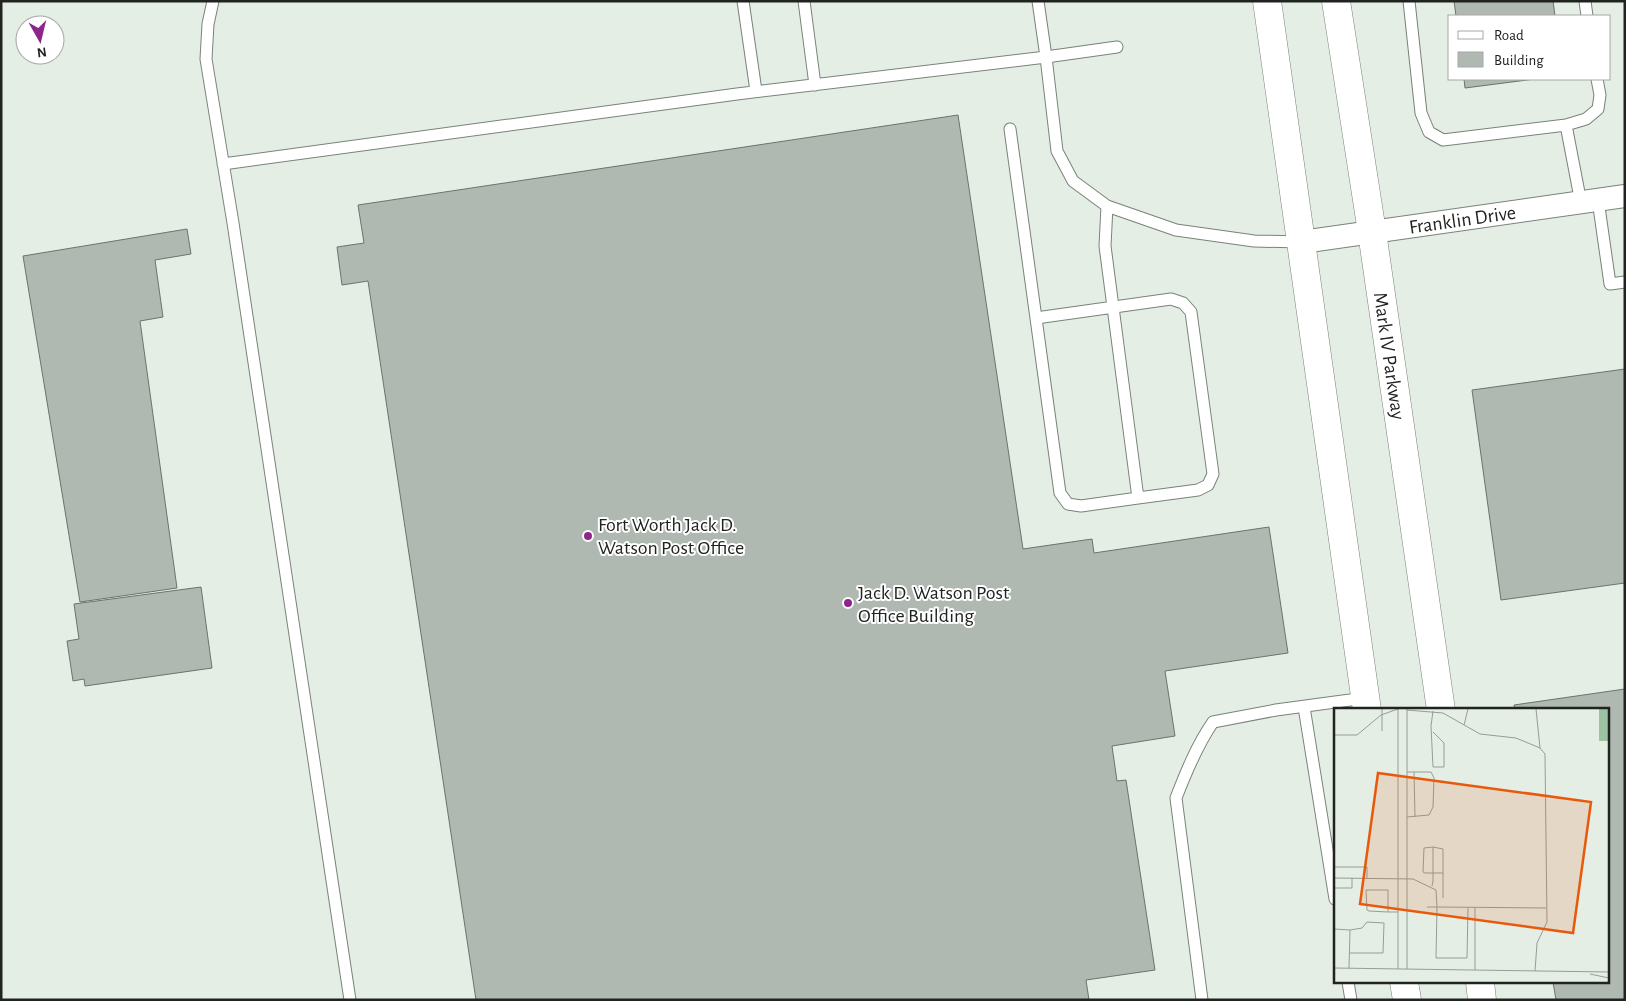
<svg xmlns="http://www.w3.org/2000/svg" width="1626" height="1001" font-family="'Alegreya Sans',sans-serif">
<style>
.building{fill:#b0b9b1;stroke:#6b736c}
.lines{fill:none;stroke-linecap:round;stroke-linejoin:round}
.service-casing{stroke:#79827a;stroke-width:13}
.minor-casing{stroke:#79827a;stroke-width:24}
.secondary-casing{stroke:#79827a;stroke-width:29}
.service{stroke:#fff;stroke-width:11}
.minor{stroke:#fff;stroke-width:22}
.secondary{stroke:#fff;stroke-width:28}
.poi-dot{fill:#8d258b;stroke:#fff;stroke-width:2}
.labels{text-anchor:middle;stroke-width:4;stroke-linejoin:round;paint-order:stroke}
.street-label{font-size:20px;fill:#202320;stroke:#fff}
.poi-label{font-size:20px;fill:#202320;stroke:#fff;text-anchor:start}
.inset-road{fill:none;stroke:#969d96;stroke-width:1}
.view{fill:#e8590c;fill-opacity:0.15;stroke:#e8590c;stroke-width:2.5}
.inset-edge{fill:none;stroke:#202320;stroke-width:2.5}
</style>
<rect width="100%" height="100%" fill="#e4eee5"/>
<path class="building" d="M1454 1H1553L1555 16H1456Z
M1464 79H1535L1465 88Z
M958 115 1023 549 1092 539 1094 553 1269 527 1288 653 1165 671 1175 736 1112 746 1117 781 1126 780 1155 970 1086 980 1089 1000H476L368 281 342 285 337 247 364 243 358 205Z
M187 229 191 254 155 260 163 317 140 321 177 588 80 602 23 256Z
M1625 369V583L1501 600 1472 390Z
M201 587 212 668 85 686 84 679 73 681 67 641 79 639 74 604Z
M1625 689V1000H1556L1553 982H1607V710H1515L1514 705Z"/>
<g class="lines">
<g class="service-casing">
<path id="service" d="M213 1 208 24 206 59 233 223 350 1000
M743 1 756 91
M804 1 815 85
M1038 1 1046 57 1117 47
M1409 1 1421 113 1429 132 1443 140 1566 125 1586 119 1598 109 1600 95 1597 79
M1585 1 1587 16
M1566 125 1581 203
M1010 129 1060 493 1068 504 1081 506 1138 498
M223 164 737 94 1046 57 1057 151 1073 181 1107 206 1176 230 1254 241 1302 242
M1598 200 1610 284 1625 282
M1036 318 1171 299 1183 303 1191 312 1213 474 1208 485 1198 490 1138 498 1105 246 1107 206
M1304 707 1335 899
M1348 982 1351 1000
M1202 1000 1176 798C1186 772 1197 745 1213 722L1276 710 1365 698"/>
</g>
<g class="minor-casing">
<g id="minor">
<path id="s1" d="M1302 242 1625 196"/>
</g>
</g>
<g class="secondary-casing">
<g id="secondary">
<path d="M1267 1 1367 710"/>
<path id="s2" d="M1336 1 1372 232 1441 710"/>
<path d="M1404 982 1407 1000"/>
<path d="M1480 982 1482 1000"/>
</g>
</g>
<use href="#service" class="service"/>
<use href="#minor" class="minor"/>
<use href="#secondary" class="secondary"/>
</g>
<g class="poi-dot">
<circle cx="588" cy="536" r="5"/>
<circle cx="848" cy="603" r="5"/>
</g>
<g class="labels">
<g class="street-label">
<text dy="7" stroke="none"><textPath href="#s1" startOffset="162">Franklin Drive</textPath></text>
<text dy="7" stroke="none"><textPath href="#s2" startOffset="359">Mark IV Parkway</textPath></text>
</g>
<g class="poi-label">
<text x="598" y="531">Fort Worth Jack D.<tspan x="598" dy="23">Watson Post Office</tspan></text>
<text x="858" y="599">Jack D. Watson Post<tspan x="858" dy="23">Office Building</tspan></text>
</g>
</g>
<g transform="translate(1334 708)">
<rect width="275" height="275" fill="#e4eee5"/>
<path d="M265 1H275V33H265Z" fill="#9cc4a2"/>
<path class="inset-road" d="M64 1V261M73 1V261M202 1 206 40M73 2 109 5 146 26 182 30 206 40 211 46 213 214 203 235 201 263M130 17 134 1M48 23V1M99 24 110 35V59H99L97 18 99 3M0 27H23L47 7 64 1M80 64 81 109M73 109 95 107 99 99 100 70 97 64H73M99 139 109 141V190M0 159H33V170M0 170 79 171 102 182 103 199 212 200M98 178 99 173V139L90 140 89 164 91 165H109M0 180H18V170M93 199H103L102 250H133L134 199M141 200V262M54 204V182H32L33 202 35 203 54 204H64M0 221 16 222M0 260 275 264M15 260 16 222 28 220 33 214 50 215 49 245H16M256 266 275 270"/>
<path class="view" d="M44 65 257 94 239 225 26 196Z"/>
<rect width="275" height="275" class="inset-edge"/>
</g>
<rect width="1626" height="1001" fill="none" stroke="#202320" stroke-width="5"/>
<rect x="1448" y="15" width="162" height="65" fill="#ffffff" stroke="#a6a7a6"/>
<rect x="1458" y="31" width="25" height="8" fill="#ffffff" stroke="#a6a7a6"/>
<text x="1494" y="40" font-size="15" fill="#202320">Road</text>
<rect x="1458" y="52" width="25" height="15" fill="#b0b9b1" stroke="#a6a7a6"/>
<text x="1494" y="65" font-size="15" fill="#202320">Building</text>
<g transform="translate(40 40) rotate(172)"><circle r="24" fill="#ffffff" stroke="#a6a7a6"/>
<path d="M0-4L9 19L0 12L-9 19Z" fill="#8d258b"/>
<text y="-8" font-size="14" font-weight="bold" text-anchor="middle" fill="#202320">N</text>
</g>
</svg>
